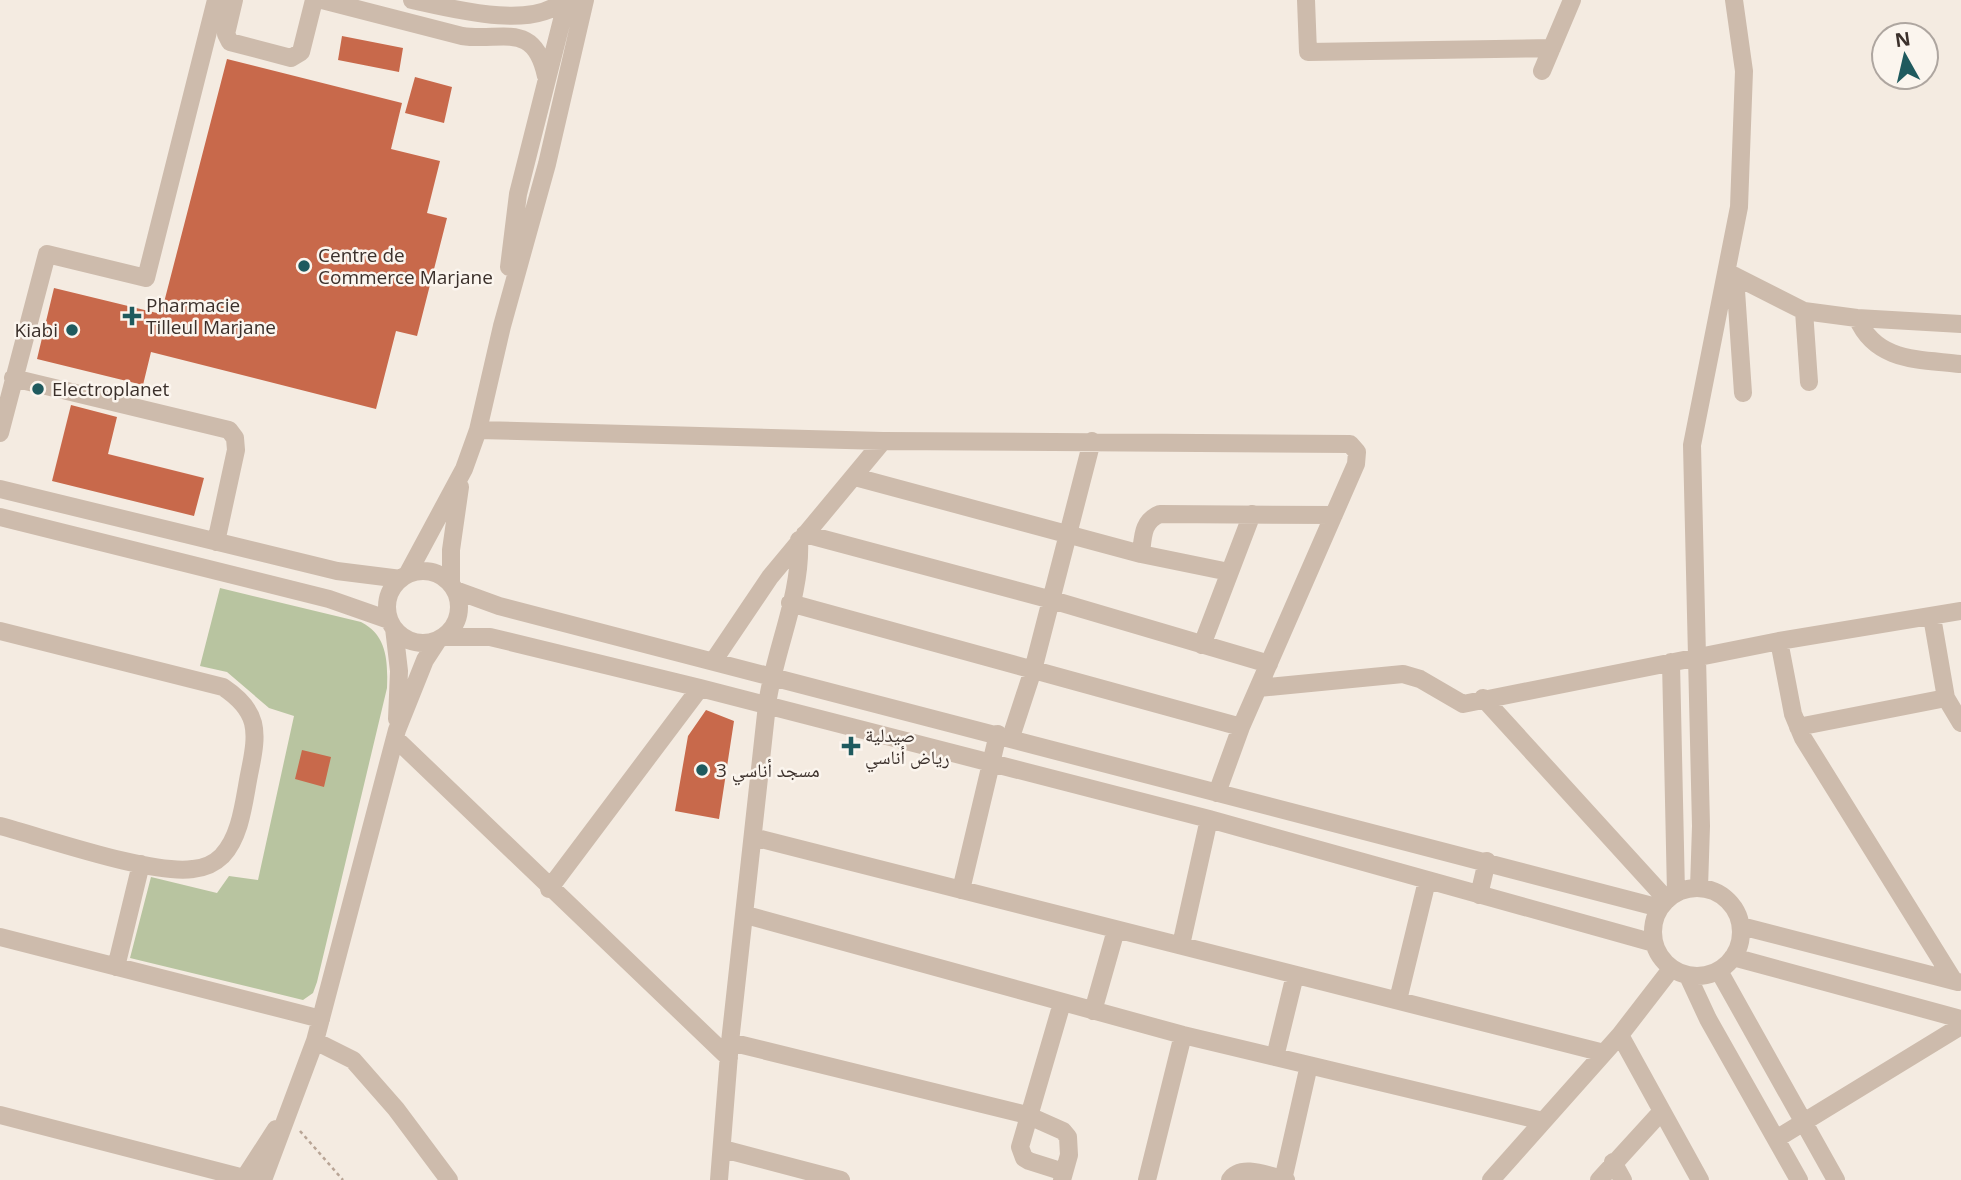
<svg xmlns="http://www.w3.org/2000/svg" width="1961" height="1180" font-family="'Open Sans','Noto Naskh Arabic',sans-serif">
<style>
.green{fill:#b8c4a0}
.building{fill:#c8694b}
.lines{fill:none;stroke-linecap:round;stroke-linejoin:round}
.path{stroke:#b9a596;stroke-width:2.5;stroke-dasharray:3.5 3.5;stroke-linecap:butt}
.minor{stroke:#cdbbac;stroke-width:18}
.poi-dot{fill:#1f5a5e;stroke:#fbf5ee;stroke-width:2.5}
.labels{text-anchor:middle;stroke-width:5;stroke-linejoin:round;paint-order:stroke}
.poi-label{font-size:19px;fill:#3b302b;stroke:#fbf5ee;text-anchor:start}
</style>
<rect width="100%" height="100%" fill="#f4ebe1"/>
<path class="green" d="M220 588 361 622C387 635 388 661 387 688L317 982 313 993 303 1000 130 958 151 877 217 893 229 876 258 880 294 716 269 708 227 672 200 666Z"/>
<path class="building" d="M342 36 403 48 399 72 338 60Z
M227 59 402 103 391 149 440 161 427 213 447 218 417 336 396 331 376 409 151 352 143 385 37 359 54 288 161 314Z
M415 77 452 87 444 123 405 113Z
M71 405 117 417 108 454 204 478 194 516 52 481Z
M706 710 734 721 719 819 675 811 688 736Z
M302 750 331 757 324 787 295 779Z"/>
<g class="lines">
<path class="path" d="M300 1131 343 1180"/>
<path class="minor" d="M234 0 226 34 230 42 291 58 301 52 314 0
M322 0 462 36C502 42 534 20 546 76
M412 0C449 8 534 31 563 0
M1306 0 1308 52 1552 48
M1542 71 1572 0
M509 267 518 194 567 0
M1727 272 1804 311 1857 318 1961 324
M1735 276 1743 393
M1804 311 1809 382
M1857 318C1876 362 1918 359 1960 364
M13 378 229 430 235 438 236 450 216 542
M478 430 883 441 1350 444 1357 452 1356 464 1241 727 1217 793
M0 433 47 254 146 278 216 0
M855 477 1141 554 1229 572
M0 489 337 571 401 579
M0 517 329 599 389 620
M805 534 1052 600 1269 664
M1141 554C1143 537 1142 521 1160 514L1334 515
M387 607a36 36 0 1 1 72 0a36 36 0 1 1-72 0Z
M407 575 464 469 478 430 502 326 547 164 585 0
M451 584V550L460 487
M455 590 499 606 1660 908
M790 603 1241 727
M1932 617 1946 698 1961 723
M394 628 399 671 397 719
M0 631 223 687C259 711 258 731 250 770 244 798 242 835 222 856 214 864 204 868 193 869 150 875 46 838 0 826
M444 637H490L700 688 1209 819 1654 943
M1779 641 1793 714 1803 738 1954 981
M1202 645 1252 514
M714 660 770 577 883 441
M1671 662 1676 893
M1258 688 1403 674 1420 679 1463 704 1779 641 1961 611
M1483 698 1667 900
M1798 727 1946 698
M1011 737 1033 670 1092 441
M395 738 729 1058
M753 837 1604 1053
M1699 888 1701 826 1692 445 1739 207 1744 71 1734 0
M1653 932a44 44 0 1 1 88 0a44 44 0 1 1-88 0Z
M549 889 700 688
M961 890 998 734
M1479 895 1487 861
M746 915 1183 1035 1543 1121
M1741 926 1958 982
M0 937 321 1019
M1181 945 1209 819
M1733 957 1961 1019
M116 967 141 864
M1719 971 1836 1180
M1688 976 1708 1019 1799 1180
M1398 1000 1427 881
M1062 1003 1020 1147 1024 1158 1029 1161 1064 1172
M1093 1011 1116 930
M1620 1035 1700 1180
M315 1041 353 1060 396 1109 449 1180
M730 1042 1027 1115 1063 1131 1068 1137 1069 1155 1062 1180
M1275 1057 1295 975
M0 1115 244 1178
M1776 1139 1961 1026
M723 1149 841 1180
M1613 1162 1623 1180
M243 1180 276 1129
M263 1180 315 1041 397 730 425 660 438 640
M719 1180 730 1042 767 705C774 651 802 595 799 540
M1147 1180 1183 1035
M1230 1180C1241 1163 1269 1176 1286 1180
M1283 1180 1309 1065
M1491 1180 1620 1035 1671 969
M1599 1180 1662 1111"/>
</g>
<g class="poi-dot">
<circle cx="304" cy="266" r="7"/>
<path d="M128.5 305.5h7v7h7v7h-7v7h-7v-7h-7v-7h7z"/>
<circle cx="72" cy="330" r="7"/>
<circle cx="38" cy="389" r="7"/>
<path d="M847.5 735.5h7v7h7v7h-7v7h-7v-7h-7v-7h7z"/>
<circle cx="702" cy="770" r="7"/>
</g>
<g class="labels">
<g class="poi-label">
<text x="318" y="262">Centre de<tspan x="318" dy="22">Commerce Marjane</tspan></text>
<text x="146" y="312">Pharmacie<tspan x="146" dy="22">Tilleul Marjane</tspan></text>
<text x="58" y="337" text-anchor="end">Kiabi</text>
<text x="52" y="396">Electroplanet</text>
<text x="865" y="742">صيدلية<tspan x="865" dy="22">رياض أناسي</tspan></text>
<text x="716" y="777">مسجد أناسي 3</text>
</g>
</g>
<g transform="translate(1905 56) rotate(352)"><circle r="33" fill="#fbf5ee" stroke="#aea6a0" stroke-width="2"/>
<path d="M0-5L12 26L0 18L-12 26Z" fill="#1f5a5e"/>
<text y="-10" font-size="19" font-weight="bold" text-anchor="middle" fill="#3b302b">N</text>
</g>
</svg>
